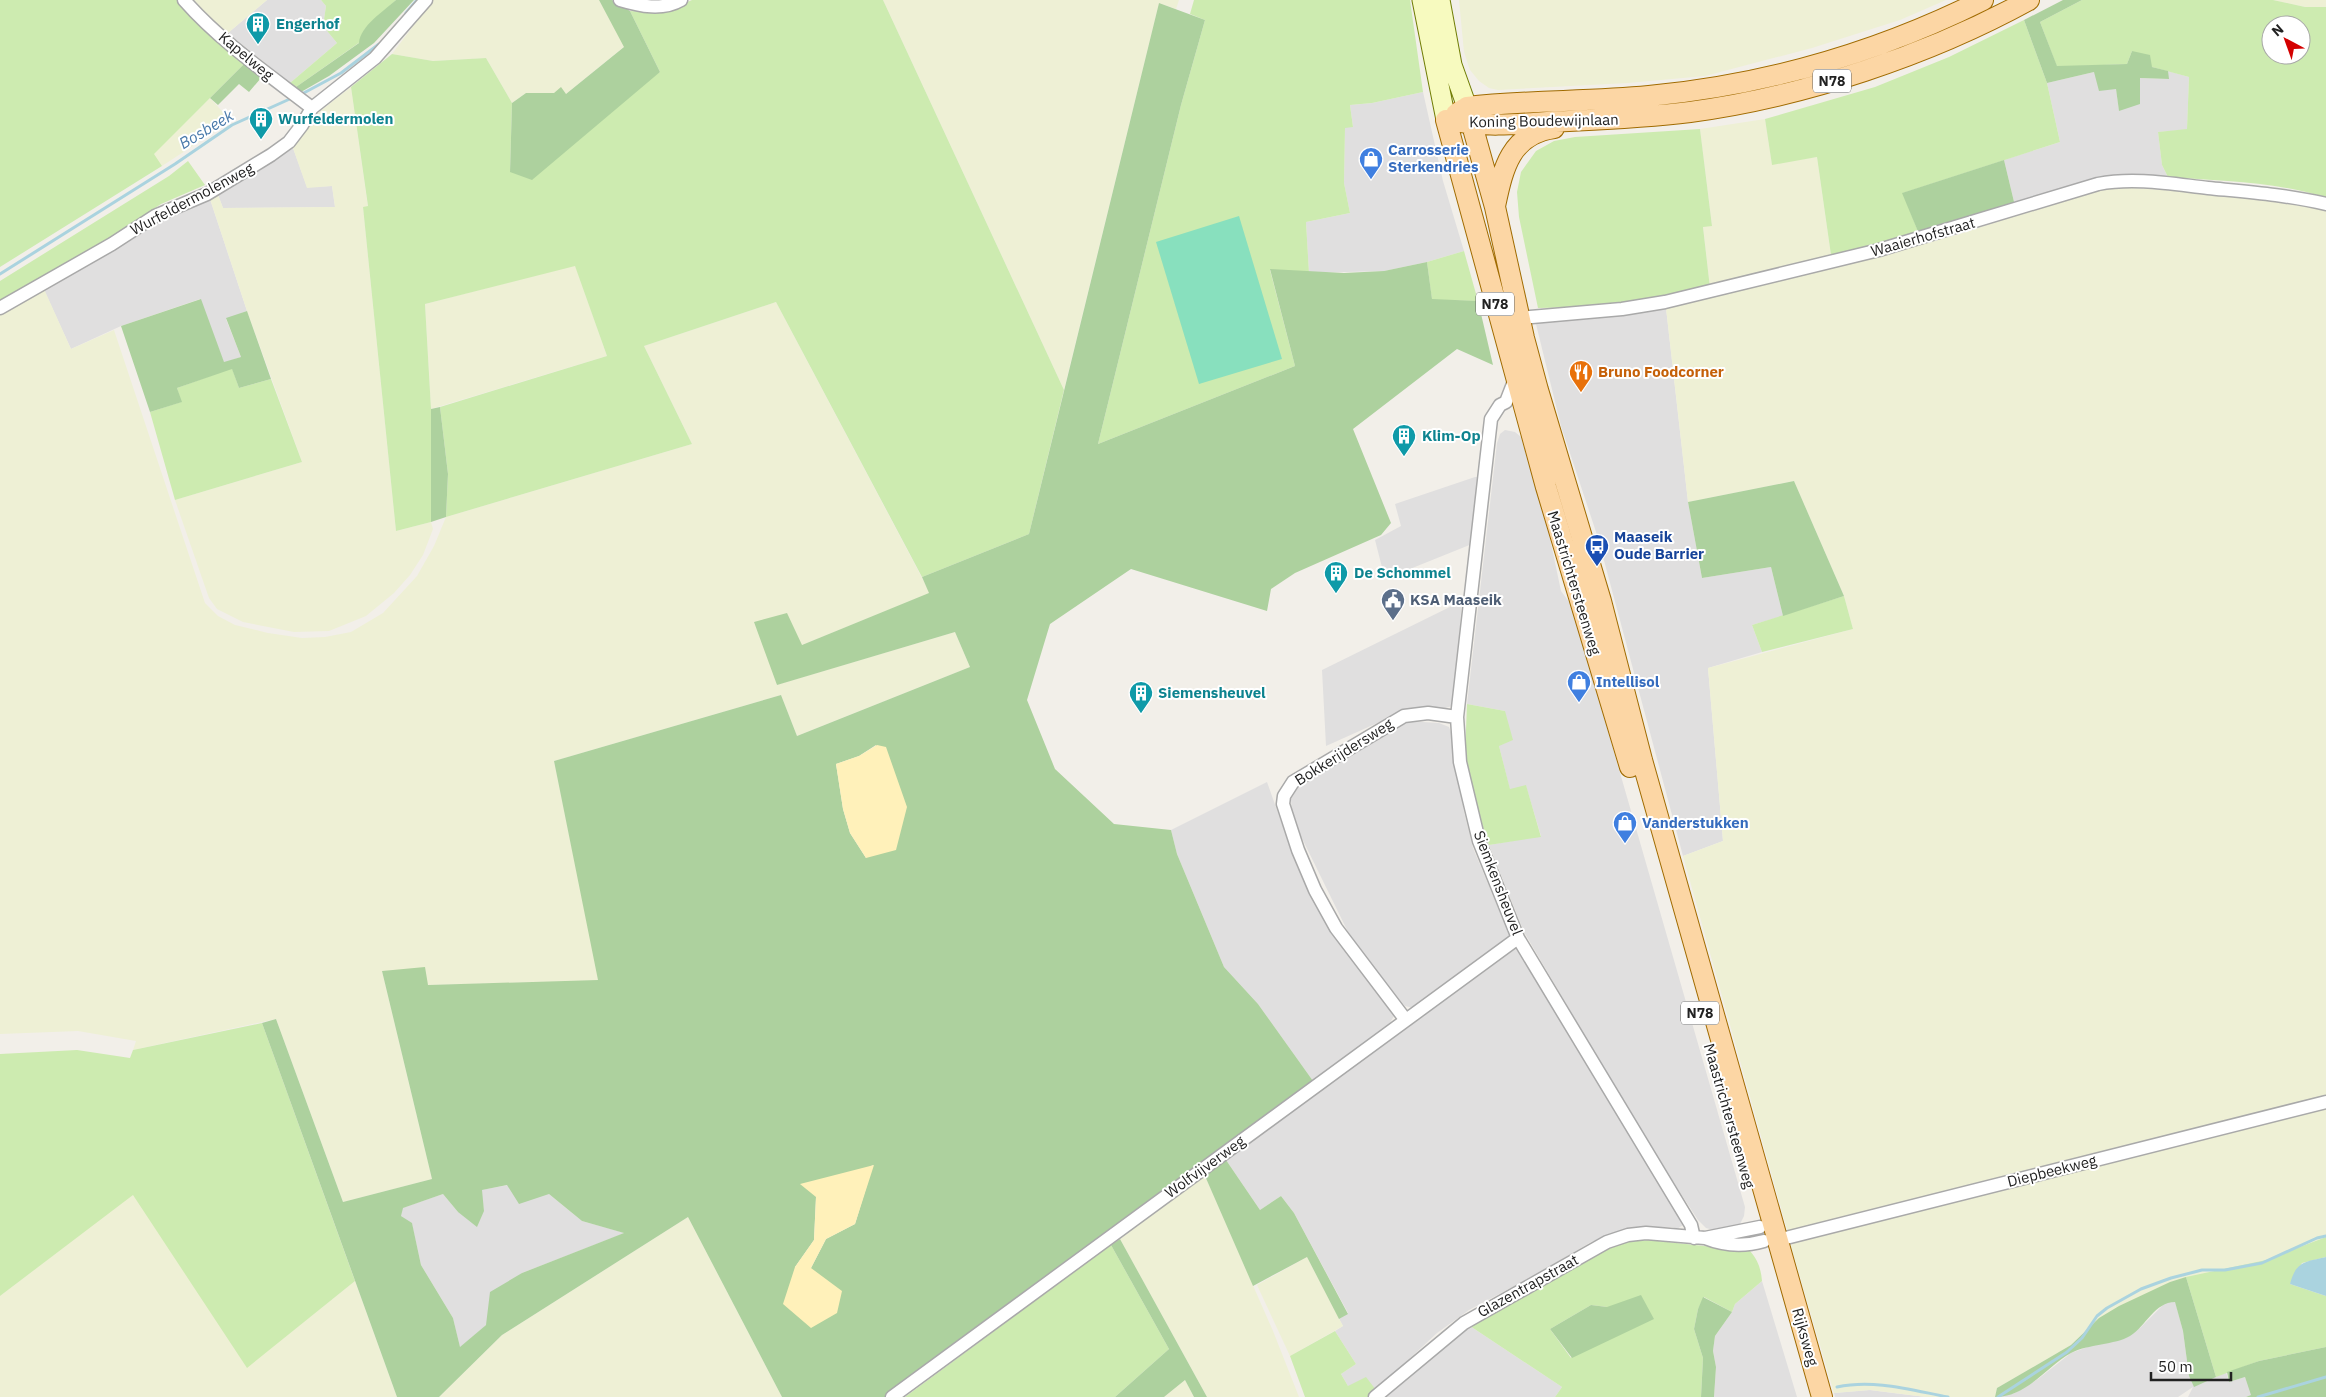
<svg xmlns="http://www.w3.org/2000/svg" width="2326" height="1397" font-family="'IBM Plex Sans',sans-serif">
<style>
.residential{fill:#e0dfdf}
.farmland{fill:#eef0d5}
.grass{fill:#cdebb0;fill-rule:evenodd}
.forest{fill:#add19e;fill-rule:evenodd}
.sand{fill:#fff1ba}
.pitch{fill:#88e0be}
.water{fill:#aad3df}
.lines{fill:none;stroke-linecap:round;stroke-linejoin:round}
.stream{stroke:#aad3df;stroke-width:3}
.street-casing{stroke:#a9a9a9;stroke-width:15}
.secondary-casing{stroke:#707d05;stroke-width:21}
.primary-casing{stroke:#a06b00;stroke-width:22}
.street{stroke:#fff;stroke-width:12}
.secondary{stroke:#f7fabf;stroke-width:19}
.primary{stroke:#fcd6a4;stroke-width:20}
.labels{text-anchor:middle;stroke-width:4;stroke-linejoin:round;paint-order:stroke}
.shield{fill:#fff;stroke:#646464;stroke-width:1}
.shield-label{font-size:14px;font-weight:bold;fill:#222}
.culture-label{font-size:15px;font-weight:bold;fill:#0d838f;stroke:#fff;text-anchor:start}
.street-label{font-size:15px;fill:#222;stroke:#fff}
.shop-label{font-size:15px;font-weight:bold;fill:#366cbe;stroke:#fff;text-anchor:start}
.food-label{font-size:15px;font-weight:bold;fill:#c56008;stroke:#fff;text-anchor:start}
.transit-label{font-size:15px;font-weight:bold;fill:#164399;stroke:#fff;text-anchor:start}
.service-label{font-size:15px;font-weight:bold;fill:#4e5e75;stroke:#fff;text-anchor:start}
.water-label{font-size:16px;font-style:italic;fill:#4a7aab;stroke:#fff}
</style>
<rect width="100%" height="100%" fill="#f2efe9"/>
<path class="residential" d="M267 0H321L326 6 323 26 337 43 290 83 228 33Z
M2168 71 2189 77 2187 130 2158 132 2162 165 2168 177 2146 176 2015 206 2004 160 2060 142 2047 83 2094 72 2116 89 2119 110 2139 78 2168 79Z
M1423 92 1443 181 1464 251 1427 262 1384 271 1309 273 1306 222 1350 213 1344 183 1345 127H1353L1350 105 1372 103Z
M293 148 307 187 332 186 335 207 223 208 217 192 263 168Z
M209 196 247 311 226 319 241 357 224 363 200 299 121 326 71 349 44 290 147 227Z
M1666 308 1688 502 1702 578 1771 567 1783 616 1752 625 1762 652 1708 668 1723 841 1683 856 1598 538 1561 426 1535 320Z
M1505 430 1515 432 1521 437 1549 534 1561 591 1572 606 1745 1207 1744 1216 1740 1224 1729 1231H1717L1706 1228 1698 1220 1646 1140 1524 932 1489 845 1541 836 1526 786 1510 790 1499 746 1505 711 1467 704 1497 443 1500 434Z
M1475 477H1480L1472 544 1385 579 1375 540 1401 526 1395 504Z
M1462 601 1454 701 1452 706 1439 710 1404 711 1326 746 1322 670Z
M1407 721 1439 723 1449 727 1452 735 1464 812 1473 848 1509 934V938L1413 1008 1405 1006 1393 992 1369 963 1348 932 1292 818 1291 799 1297 789 1376 739Z
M1267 782 1297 866 1320 913 1394 1016 1388 1026 1313 1081 1258 1004 1224 967 1177 854 1171 830Z
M1518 947 1634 1143 1681 1216 1683 1225 1677 1229 1672 1227 1630 1229 1591 1242 1537 1274 1469 1310 1437 1333 1376 1390 1348 1386 1341 1374 1356 1364 1335 1331 1343 1326 1339 1319 1348 1313 1294 1213 1281 1196 1260 1210 1226 1160Z
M508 1185 549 1194 582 1221 625 1233 522 1273 486 1325 460 1348 453 1318 421 1265 412 1224 401 1216 402 1208 443 1194 458 1212 484 1211 481 1190Z
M1762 1281 1797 1397H1714L1716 1367 1713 1351 1715 1336 1732 1312 1735 1304Z
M2175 1301 2183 1331 2189 1376 2194 1386 2226 1372 2229 1382 2245 1377 2252 1395 2246 1397H2188L2193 1387 2178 1397H1999L2015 1393 2038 1379 2071 1353 2140 1328 2166 1302Z
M1470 1326 1562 1387 1555 1397H1384Z
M1870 1390 1885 1392 1926 1397H1835L1834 1393Z"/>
<path class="farmland" d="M194 0H267L228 33 216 25Z
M433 0H599L625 46 566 94 526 93 512 103 486 58 433 61 392 54Z
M883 0H1179L1176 9 1159 3 1064 390Z
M1459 0H1946L1900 20 1812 48 1705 76 1628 83 1498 90 1489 88 1479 81 1470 70 1464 52Z
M2273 0H2326V7H2305Z
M351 87 368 207H363L396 531 431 522 433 529 423 555 410 575 394 593 366 616 329 631 294 632 243 622 217 609 209 598 175 500 302 462 247 311 209 196 217 192 223 208 335 207 332 186 307 188 293 148 319 112Z
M210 98 231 121 162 166 153 154Z
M1765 119 1772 164 1817 157 1831 255 1710 288 1703 226 1712 225 1700 129Z
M2117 187 2226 194 2326 210V1097L1788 1233 1683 856 1723 841 1708 668 1853 629 1844 596 1794 481 1688 502 1666 308 1957 235 2087 192Z
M575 265 607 356 431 409 425 304Z
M44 289 71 349 114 330 205 603 218 616 235 625 268 633 302 638 325 637 351 632 383 613 417 576 434 546 446 517 692 444 644 346 776 302 930 593 802 645 776 685 955 632 970 667 797 736 781 695 554 761 599 981 427 985 382 971 432 1179 343 1202 276 1019 133 1050 136 1041 78 1031 0 1034V314Z
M2326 1108V1237L2266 1260 2170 1282 2084 1332 2071 1345 1997 1388 1995 1397H1926L1870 1390 1834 1393 1791 1246 1795 1240Z
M1205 1176 1273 1331 1299 1397H1207L1120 1239Z
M133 1194 247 1367 355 1281 397 1397H0V1296Z
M688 1217 782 1397H439L502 1335Z
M1307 1257 1343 1326 1290 1356 1257 1285Z
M1185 1380 1194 1397H1164Z"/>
<path class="grass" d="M0 0H178L195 21 244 64 154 154 162 166 0 267Z
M321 0H396L365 29 360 42 296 87 290 83 337 43 323 26 326 6Z
M692 0H883L1064 390 1029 534 922 577 776 302 644 346 692 444 446 517 448 474 440 407 607 356 575 266 425 304 431 409V522L396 531 363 207 368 206 351 87 392 54 433 61 486 58 512 103 510 172 660 72 630 11 662 13Z
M1194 0H1410L1423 92 1372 103 1350 105 1353 127 1345 128 1344 183 1350 213 1306 222 1309 273 1270 270 1295 366 1098 444 1181 105 1205 20 1190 14Z
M2082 0H2273L2305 7H2326V198C2276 181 2220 181 2168 177L2162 165 2158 132 2187 129 2189 77 2152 67 2132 51 2127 64 2057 67 2040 22ZM2271 25H2301V55H2271Z
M2024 20 2047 83 2060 142 1903 193 1919 234 1831 255 1817 157 1772 165 1765 119 1875 87 1949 57Z
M1700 129 1712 226 1703 227 1710 288C1650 303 1600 307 1538 308L1519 217 1517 192 1521 172 1536 151 1554 141 1575 137Z
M188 161 205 185 161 204 89 252 0 303V281L169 176Z
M1464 251 1478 301 1432 300 1427 262Z
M232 368 239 388 271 379 302 462 175 500 150 412 181 402 177 388Z
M1844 596 1853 629 1762 652 1752 625Z
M1467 704 1505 711 1513 740 1499 746 1510 789 1526 785 1541 837 1489 845 1472 794 1465 756Z
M262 1023 355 1281 247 1368 133 1195 0 1296V1054L77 1050 130 1058 133 1050Z
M2326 1237V1257L2302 1263 2290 1284 2326 1296V1347L2259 1361 2216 1377 2186 1277 2266 1260Z
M1649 1240 1750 1251C1758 1260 1761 1269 1762 1281L1735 1304 1732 1312 1704 1297 1698 1309 1694 1329 1703 1358 1701 1397H1555L1562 1387 1470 1326C1517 1299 1575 1259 1626 1242 1633 1240 1642 1241 1649 1240ZM1591 1305 1607 1307 1571 1358 1550 1329Z
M1111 1245 1169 1349 1115 1397H905Z
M1335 1331 1356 1364 1341 1374 1348 1386 1366 1377 1376 1390 1368 1397H1305L1290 1356Z"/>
<path class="forest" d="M396 0H414L374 43 329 76 301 92 296 87 359 43C360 26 384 11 396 0Z
M599 0H612L630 11 660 72 532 180 510 172 512 103 526 93H554L561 87 566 94 624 47Z
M2063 0H2082L2040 22 2057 66 2127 64 2132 51 2150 55 2152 67 2168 71 2169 79 2140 78V104L2119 111 2116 89 2099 91 2094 72 2047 83 2024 20Z
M1159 3 1205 20 1181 105 1098 444 1295 366 1270 269 1344 273 1384 271 1427 262 1432 299 1478 301 1493 365 1457 349 1353 429 1391 523 1381 535 1295 573 1271 589 1267 611 1131 569 1050 624 1027 700 1055 769 1114 824 1171 830 1177 854 1224 967 1258 1004 1313 1081 886 1397H782L688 1217 502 1335 439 1397H397L262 1023 276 1019 343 1202 432 1179 382 971 425 967 428 985 598 980 554 761 781 695 797 736 970 667 955 632 777 685 754 622 787 613 802 645 929 593 922 577 1029 534ZM876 745 866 858 850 833 843 809 836 764 859 756ZM873 1165 855 1224 826 1239 811 1268 795 1267 814 1240 816 1197ZM507 1185 519 1204 549 1194 582 1221 624 1233 522 1273 490 1292 486 1325 460 1347 453 1318 421 1265 412 1223 401 1216 403 1208 443 1194 458 1212 477 1227 484 1211 482 1190Z
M244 64 261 78 249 92 239 84 218 105 210 98Z
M2004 160 2015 206 1919 234 1902 193Z
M201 299 224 362 241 357 226 318 247 311 271 379 239 388 232 369 177 388 182 402 150 412 121 326Z
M440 407 448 474 446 517 431 522V409Z
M1794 481 1844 596 1783 616 1771 567 1702 578 1688 502Z
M1226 1160 1260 1210 1281 1196 1294 1213 1348 1314 1339 1319 1307 1257 1253 1286 1205 1176Z
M1120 1239 1207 1397H1194L1185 1380 1164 1397H1115L1169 1349 1111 1245Z
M2186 1277 2216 1377 2194 1387 2189 1376 2183 1331 2175 1302C2155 1302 2146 1326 2130 1336 2115 1345 2088 1344 2071 1353 2046 1367 2027 1397 1995 1397L1997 1388 2071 1345 2099 1318 2119 1306 2170 1282Z
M1641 1295 1654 1319 1572 1358 1550 1329 1591 1305 1607 1307Z
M1703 1297 1732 1312 1715 1336 1713 1351 1716 1367 1714 1397H1701L1703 1358 1694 1329 1698 1309Z
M2326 1347V1397H2246L2251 1395 2245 1377 2229 1382 2227 1372 2259 1361Z"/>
<path class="sand" d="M877 745 886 747 907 807 896 850 866 858 850 833 843 809 836 764 859 756Z
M874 1165 855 1224 826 1239 811 1268 842 1291 837 1313 811 1328 783 1304 795 1267 814 1240 816 1197 800 1184Z"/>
<path class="pitch" d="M1239 216 1282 359 1199 384 1156 242Z"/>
<path class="water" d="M2326 1257V1296L2290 1284C2296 1261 2305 1262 2326 1257Z"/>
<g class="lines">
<path class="stream" d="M406 13 417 0
M300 95 341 73 379 44
M0 274 175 164 232 125 292 98
M1837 1387C1874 1379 1911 1390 1948 1397
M1998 1397 2067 1352 2082 1338 2097 1316 2107 1308 2141 1289 2171 1278 2202 1270H2225L2262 1263 2317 1238 2326 1236
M2258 1397 2326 1377"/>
<g class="street-casing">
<path id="street" d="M184 0C221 42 268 74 312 108
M620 0C640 6 662 11 681 0
M0 308 112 244 155 216 207 194 271 155 289 142 302 125 312 108 375 58 426 0
M1520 318 1622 309 1665 302 1879 250 2098 184C2134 177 2172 184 2208 188 2248 192 2288 195 2326 204
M1515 379 1506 402 1500 405 1491 419 1457 717 1460 762 1479 841 1518 938 1691 1225 1694 1238
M1405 1019 1336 928 1315 890 1298 850 1283 804 1284 796 1293 782 1404 716 1428 713 1457 717
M1705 1238C1725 1246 1743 1247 1764 1241
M1778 1240 2326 1102
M892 1397 1518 938
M1375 1397 1464 1323 1607 1242 1628 1235 1646 1233 1705 1238 1760 1227"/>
</g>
<g class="secondary-casing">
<path id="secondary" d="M1422 0 1446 120
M1440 0 1452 65 1467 107"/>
</g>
<g class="primary-casing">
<path id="primary" d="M1467 107 1495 207 1524 338 1538 390 1601 601 1642 760 1822 1397
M1456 114 1467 107C1528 100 1589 102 1649 96 1765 85 1879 52 1983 0
M1446 120 1546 487 1630 767
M1460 122C1496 128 1533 122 1569 121 1610 119 1650 117 1690 112 1803 97 1929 55 2029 0
M1495 206C1503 169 1510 134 1554 128"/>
</g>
<use href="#street" class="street"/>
<use href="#secondary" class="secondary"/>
<use href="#primary" class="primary"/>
</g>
<defs>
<g id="building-pin" transform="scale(1.25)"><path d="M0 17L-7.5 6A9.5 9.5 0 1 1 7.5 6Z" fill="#0f9aa8" stroke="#fff"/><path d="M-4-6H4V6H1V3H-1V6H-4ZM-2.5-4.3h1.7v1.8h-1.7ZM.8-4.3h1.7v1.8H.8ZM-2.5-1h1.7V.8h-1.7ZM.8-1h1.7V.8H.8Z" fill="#fff"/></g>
<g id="shop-pin" transform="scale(1.25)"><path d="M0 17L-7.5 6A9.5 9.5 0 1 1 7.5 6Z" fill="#3f7fe0" stroke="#fff"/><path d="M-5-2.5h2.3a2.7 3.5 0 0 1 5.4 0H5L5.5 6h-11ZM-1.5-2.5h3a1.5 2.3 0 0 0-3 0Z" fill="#fff"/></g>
<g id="restaurant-pin" transform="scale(1.25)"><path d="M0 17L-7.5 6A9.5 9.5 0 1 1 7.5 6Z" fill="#e8710a" stroke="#fff"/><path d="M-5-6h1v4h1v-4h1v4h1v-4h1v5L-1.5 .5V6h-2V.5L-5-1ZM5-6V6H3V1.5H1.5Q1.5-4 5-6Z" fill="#fff"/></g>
<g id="bus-pin" transform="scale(1.25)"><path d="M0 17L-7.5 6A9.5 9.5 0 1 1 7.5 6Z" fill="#1a4fb4" stroke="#fff"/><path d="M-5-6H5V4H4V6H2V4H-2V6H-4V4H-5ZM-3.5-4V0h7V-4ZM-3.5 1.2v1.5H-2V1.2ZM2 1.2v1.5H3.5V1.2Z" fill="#fff"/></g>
<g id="civic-pin" transform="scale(1.25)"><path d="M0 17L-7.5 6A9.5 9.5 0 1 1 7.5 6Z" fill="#5c6f8a" stroke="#fff"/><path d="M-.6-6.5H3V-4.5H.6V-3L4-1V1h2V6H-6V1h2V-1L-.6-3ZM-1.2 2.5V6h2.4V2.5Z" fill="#fff"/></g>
</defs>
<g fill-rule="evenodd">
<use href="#building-pin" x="258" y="24"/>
<use href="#building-pin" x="261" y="119"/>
<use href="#shop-pin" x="1371" y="159"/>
<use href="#restaurant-pin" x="1581" y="372"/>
<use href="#building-pin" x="1404" y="436"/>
<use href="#bus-pin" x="1597" y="546"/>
<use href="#building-pin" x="1336" y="573"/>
<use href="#civic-pin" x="1393" y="600"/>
<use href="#shop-pin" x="1579" y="682"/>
<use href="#building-pin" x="1141" y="693"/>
<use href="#shop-pin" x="1625" y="823"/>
</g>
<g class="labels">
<g class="shield">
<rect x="1813" y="69.5" width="38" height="23" rx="4"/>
<rect x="1476" y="292.5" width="38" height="23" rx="4"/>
<rect x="1681" y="1001.5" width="38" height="23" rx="4"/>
</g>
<g class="shield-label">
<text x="1832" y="86">N78</text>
<text x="1495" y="309">N78</text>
<text x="1700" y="1018">N78</text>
</g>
<g class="culture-label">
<text x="276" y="29">Engerhof</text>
<text x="278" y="124">Wurfeldermolen</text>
<text x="1422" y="441">Klim-Op</text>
<text x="1354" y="578">De Schommel</text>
<text x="1158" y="698">Siemensheuvel</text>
</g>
<g class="street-label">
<text transform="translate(246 56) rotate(40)" y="5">Kapelweg</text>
<text transform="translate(1544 121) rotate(-1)" y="5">Koning Boudewijnlaan</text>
<text transform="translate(192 199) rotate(-28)" y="5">Wurfeldermolenweg</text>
<text transform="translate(1923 237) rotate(-16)" y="5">Waaierhofstraat</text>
<text transform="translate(1574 583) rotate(73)" y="5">Maastrichtersteenweg</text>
<text transform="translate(1344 752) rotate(-32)" y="5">Bokkerijdersweg</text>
<text transform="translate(1498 883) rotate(69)" y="5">Siemkensheuvel</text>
<text transform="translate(1729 1116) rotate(74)" y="5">Maastrichtersteenweg</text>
<text transform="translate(1205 1167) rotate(-36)" y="5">Wolfvijverweg</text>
<text transform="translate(2052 1171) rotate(-14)" y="5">Diepbeekweg</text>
<text transform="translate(1528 1286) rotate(-29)" y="5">Glazentrapstraat</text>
<text transform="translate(1805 1337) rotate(74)" y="5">Rijksweg</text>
</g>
<g class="shop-label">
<text x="1388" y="155">Carrosserie<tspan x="1388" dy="17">Sterkendries</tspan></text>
<text x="1596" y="687">Intellisol</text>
<text x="1642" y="828">Vanderstukken</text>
</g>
<g class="food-label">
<text x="1598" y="377">Bruno Foodcorner</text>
</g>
<g class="transit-label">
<text x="1614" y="542">Maaseik<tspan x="1614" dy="17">Oude Barrier</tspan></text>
</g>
<g class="service-label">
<text x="1410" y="605">KSA Maaseik</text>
</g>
<g class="water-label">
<text transform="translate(206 129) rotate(-31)" y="6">Bosbeek</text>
</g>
</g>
<g transform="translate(2286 40) rotate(319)"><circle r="24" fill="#ffffff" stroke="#a7a7a7"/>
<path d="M0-4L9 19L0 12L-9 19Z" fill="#d40000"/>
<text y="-8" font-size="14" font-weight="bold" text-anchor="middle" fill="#222222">N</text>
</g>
<path d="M2151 1372v8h80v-8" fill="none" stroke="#222222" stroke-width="2.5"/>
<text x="2158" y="1372" font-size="15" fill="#222222" stroke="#ffffff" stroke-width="4" paint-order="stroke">50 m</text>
</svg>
